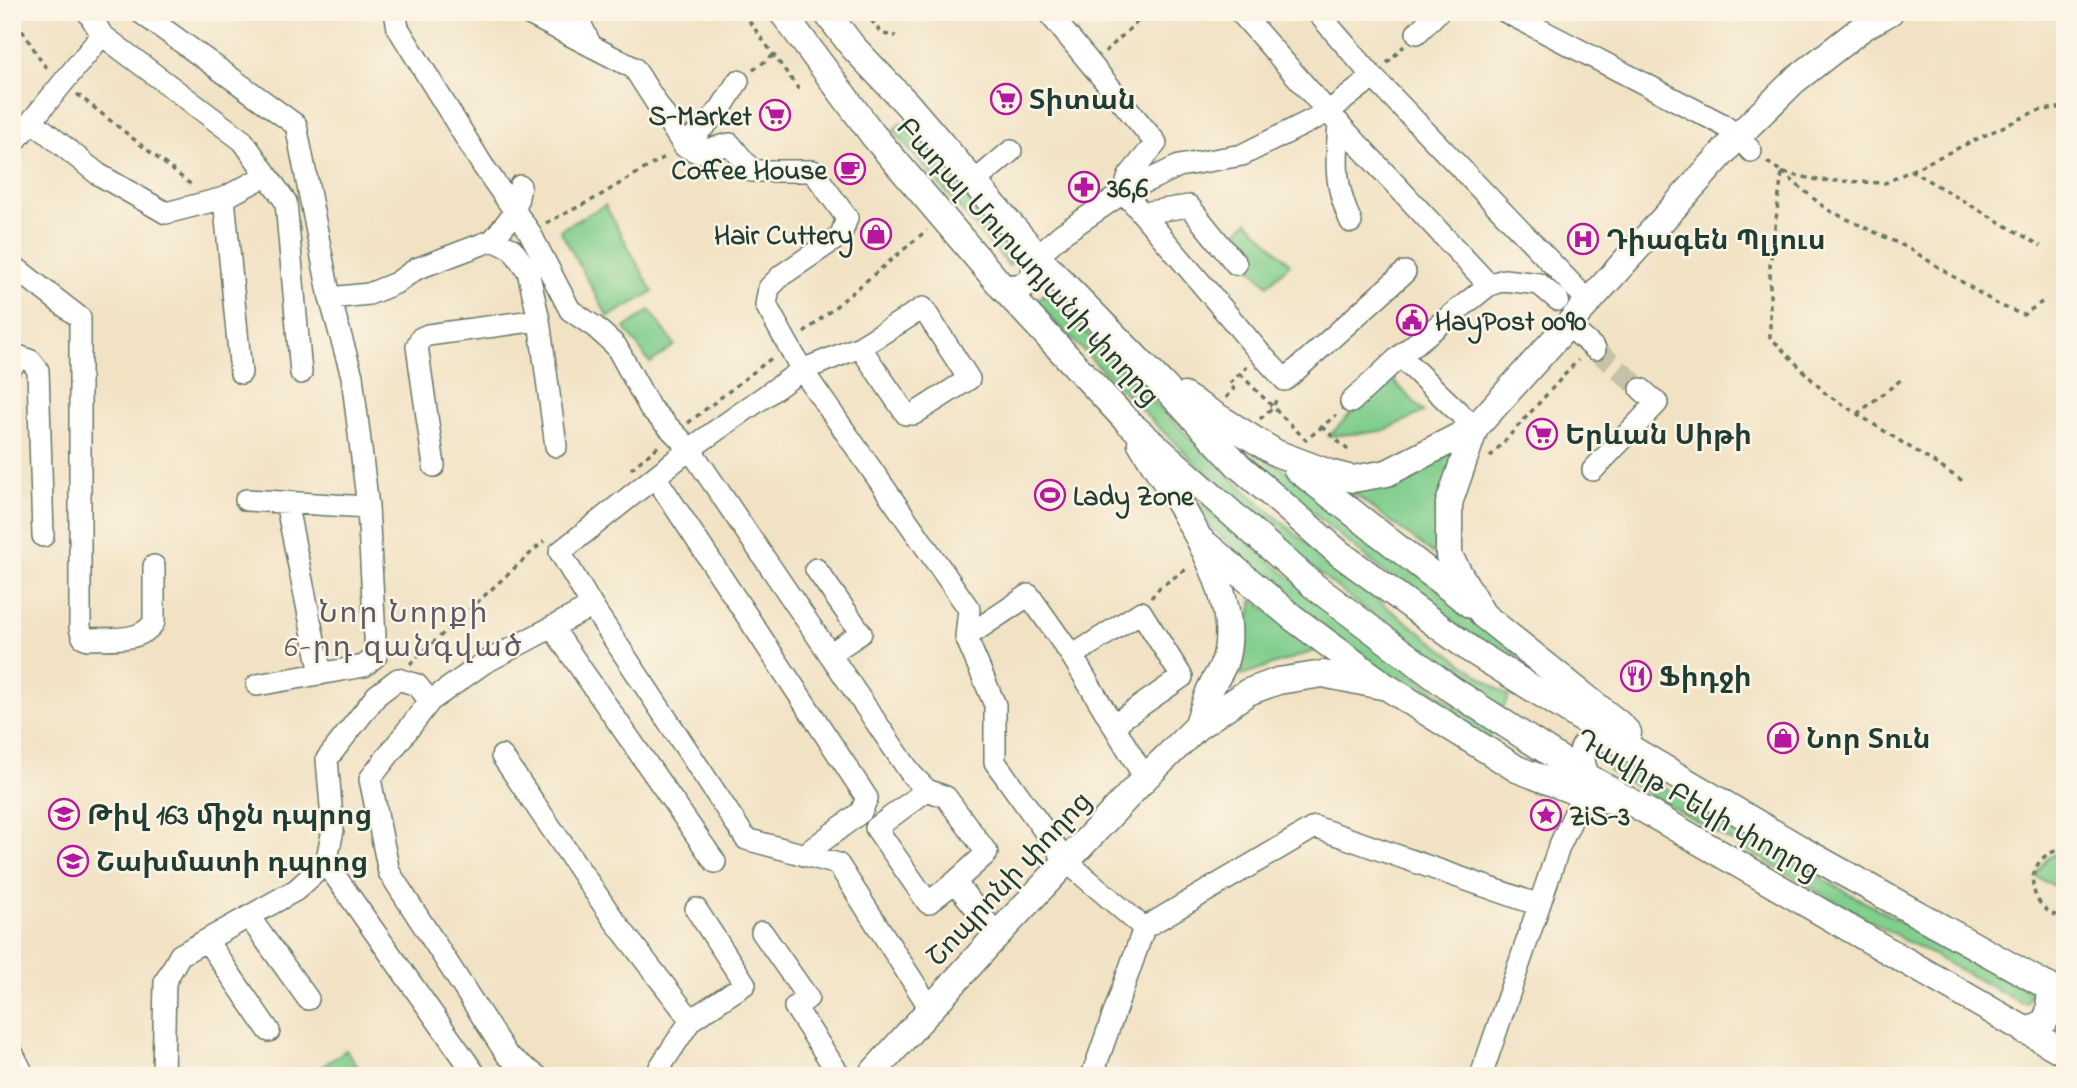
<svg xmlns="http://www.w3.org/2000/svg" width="2077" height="1088" font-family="'Indie Flower','Noto Sans Armenian',sans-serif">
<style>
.green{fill:#81ce8d;stroke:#508660;stroke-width:2}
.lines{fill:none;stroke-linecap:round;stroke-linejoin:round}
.minor-tunnel{stroke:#c7c1a7;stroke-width:21;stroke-dasharray:21 10;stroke-linecap:butt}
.minor-casing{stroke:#687766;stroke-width:24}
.major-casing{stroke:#687766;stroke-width:29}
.path{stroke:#687766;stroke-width:3.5;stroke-dasharray:5 5;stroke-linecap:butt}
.minor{stroke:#fff;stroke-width:21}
.major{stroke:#fff;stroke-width:26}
.labels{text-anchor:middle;stroke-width:5;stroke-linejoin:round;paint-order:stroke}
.poi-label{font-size:28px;font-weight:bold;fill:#1f3d34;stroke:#fcf5e5;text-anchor:start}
.street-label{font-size:28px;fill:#1f3d34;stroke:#fcf5e5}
.neighbourhood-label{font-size:30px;letter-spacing:2px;fill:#5e5863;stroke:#fcf5e5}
</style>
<rect width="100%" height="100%" fill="#fcf5e5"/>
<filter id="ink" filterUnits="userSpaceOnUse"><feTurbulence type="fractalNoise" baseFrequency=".0143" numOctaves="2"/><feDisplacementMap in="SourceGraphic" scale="14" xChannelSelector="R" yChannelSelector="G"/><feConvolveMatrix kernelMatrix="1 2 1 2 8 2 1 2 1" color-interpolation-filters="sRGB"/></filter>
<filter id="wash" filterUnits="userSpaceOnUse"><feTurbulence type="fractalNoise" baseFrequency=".00686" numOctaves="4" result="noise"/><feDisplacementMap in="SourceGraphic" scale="28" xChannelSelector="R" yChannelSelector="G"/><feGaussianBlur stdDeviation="1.57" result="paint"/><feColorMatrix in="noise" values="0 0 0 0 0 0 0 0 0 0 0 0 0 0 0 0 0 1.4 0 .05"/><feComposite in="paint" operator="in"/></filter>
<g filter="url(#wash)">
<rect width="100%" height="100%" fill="#f1e2c4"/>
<path class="green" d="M902 122 1018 258 1009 266 893 130Z
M605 205 653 292 608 317 560 230Z
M1248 221 1290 264 1268 285 1225 243Z
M1047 291C1105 351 1161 412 1222 469 1312 553 1410 626 1509 697L1503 708C1441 663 1377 621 1319 573 1217 490 1127 396 1036 302Z
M650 310 675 345 650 363 625 328Z
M1388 375 1424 412 1383 431 1329 436Z
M1457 449 1439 558 1352 492 1402 477Z
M1257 453 1288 472 1533 664 1524 675 1400 585 1327 525 1253 459Z
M1196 500C1292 581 1391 658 1492 733L1486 743 1333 636 1260 573 1189 506Z
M1253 599 1318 650 1241 675Z
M1611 759 1620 762 1791 862 2029 991 2031 994 2027 1003H2021L1857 914 1611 772 1607 766Z
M2065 851V891L2036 877C2041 862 2049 854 2065 851Z
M346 1050 364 1076H313L312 1074Z"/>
</g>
<g filter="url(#ink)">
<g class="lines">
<path class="minor-tunnel" d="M1595 349 1641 389"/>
<g class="minor-casing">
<path id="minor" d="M88 12 102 35 243 141 286 202 301 373
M140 12 296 125 330 298 352 376 368 507 376 656 364 666 257 685
M395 12 398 28 483 166 529 231 570 310 595 327 616 346 650 408 690 449 912 775 927 790 946 797 987 853 955 882 997 935
M525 12 634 68 684 146 697 152 730 144 752 171H813L847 218 841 235 782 275 769 288 766 305 802 370 969 609 966 637 995 705V762L1066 861 1144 928 1092 1076
M575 12 591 46
M1048 12 1156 143 1129 176 1124 192 1260 353 1285 380 1405 272
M1240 12 1328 112 1489 285
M1317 12 1373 77 1589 302
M1506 12 1720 123 1738 136 1751 151
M1417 33 1438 12
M32 121 98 174 166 213 224 198 241 373
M1339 123C1336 163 1334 185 1351 222
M12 145 102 35
M684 146 720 110 738 81
M974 182 1011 151
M224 198 267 175
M1143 213 1189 206 1236 264
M493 240 512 249 528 271 539 320 556 446
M1037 256 1062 234 1124 192 1179 166 1242 155 1328 112 1373 77
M12 265 80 318V628L83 637 88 639C110 638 141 643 154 622V566
M330 298 369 294 396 283 416 269 493 240 515 212 520 186
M1568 325 1595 349
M860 347 906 414H914L969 379 923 308 860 347 802 370 690 449 560 552 592 606 746 839 838 864 930 1008
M1400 356 1475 428
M12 366 21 357 31 361 38 370 43 536
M1351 402 1400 356 1489 285 1504 280 1539 284 1558 300
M434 466 417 346 421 338 428 335 539 320
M1593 470 1657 403 1641 389
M656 478 867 798 861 812 804 855
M246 500 368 507
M286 502 321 674
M816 569 861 633 830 654
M552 627 715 862
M966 637 1029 595 1072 656 1145 778
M1072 656 1141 612 1182 677 1113 725
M502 756 614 920 691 1020
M927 790 876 828 928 903 955 882
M326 863 475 1074
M249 917 308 999
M1144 928 1315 827 1539 905
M762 932 808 998 795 1007 840 1076
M207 941 269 1031
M12 1052 24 1076
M163 1076 165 982 180 955 296 890 326 863 333 830 327 759 377 695 398 679 417 685 430 701
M537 1076 507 1055 389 872 370 779 430 701 484 663 592 606
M665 1076 660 1067 691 1020 745 984 696 909
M1481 1076 1559 847 1583 795"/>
</g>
<g class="major-casing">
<path id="major" d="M782 12 873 135 1003 288 1127 421 1314 586 1451 689 1586 776 2065 1053
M826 12 853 47 908 105 1046 266 1161 383 1239 466 1339 553 1471 650 1611 737 1804 851 2065 996
M1003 288C1031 288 1034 283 1037 256
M1184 396 1276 453 1329 473 1353 479 1387 473 1475 428 1738 136 1794 81 1862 28 1890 12
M1475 428 1449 503V556L1483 615 1619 724 1628 733
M1141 443C1175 498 1247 596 1224 663 1220 673 1213 682 1209 692 1205 703 1201 715 1197 727
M1297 469 1471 605
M1202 541 1292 617 1380 682
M1586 776C1576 751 1583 738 1611 737
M2025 1031C2052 1024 2052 1010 2048 986
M870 1076 997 935 1145 778 1197 727 1248 692 1278 681 1323 674 1387 687 1517 769 1592 798 1612 800"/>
</g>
<path class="path" d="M865 12 882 34 896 36
M1092 12 1093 13
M12 13 43 64 50 70
M749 21 800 91
M1105 52 1137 22 1136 12
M1387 63 1404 46
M753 70 774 55
M77 94 194 187
M1767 162 1782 172 1770 266V337L1826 394 1966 483
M1910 170 2041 246
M1782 172 1826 209 1910 249 1997 304 2023 315 2042 302
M1784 173 1818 180 1885 183 2036 111 2065 107
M546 223 594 199 668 155
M804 333 927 230
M1240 374 1306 440 1336 415
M1226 398 1234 389 1229 384 1247 367
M1857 414 1902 379
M1260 419 1273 407 1277 398
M688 423 773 357
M1322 427 1348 450
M1490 457 1578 360
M631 469 660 445
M1151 598 1160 587 1188 568
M410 664 544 541
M2065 848C2058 850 2050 852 2044 857 2021 878 2036 914 2065 918"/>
<use href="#minor" class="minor"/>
<use href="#major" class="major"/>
</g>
</g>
<defs>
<g id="supermarket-ring" transform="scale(1.575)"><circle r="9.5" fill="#fcf5e5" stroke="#b5179e" stroke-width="1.5"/><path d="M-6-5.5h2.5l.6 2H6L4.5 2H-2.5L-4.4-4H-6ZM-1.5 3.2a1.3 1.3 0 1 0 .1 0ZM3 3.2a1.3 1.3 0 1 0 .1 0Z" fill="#b5179e"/></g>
<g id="cafe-ring" transform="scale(1.575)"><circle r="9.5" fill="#fcf5e5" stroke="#b5179e" stroke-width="1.5"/><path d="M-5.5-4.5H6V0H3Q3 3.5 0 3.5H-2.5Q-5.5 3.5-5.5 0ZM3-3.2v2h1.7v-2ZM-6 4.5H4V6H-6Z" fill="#b5179e"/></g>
<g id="pharmacy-ring" transform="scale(1.575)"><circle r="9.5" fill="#fcf5e5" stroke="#b5179e" stroke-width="1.5"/><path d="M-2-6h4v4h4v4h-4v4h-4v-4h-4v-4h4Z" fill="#b5179e"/></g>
<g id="shop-ring" transform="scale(1.575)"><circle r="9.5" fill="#fcf5e5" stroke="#b5179e" stroke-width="1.5"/><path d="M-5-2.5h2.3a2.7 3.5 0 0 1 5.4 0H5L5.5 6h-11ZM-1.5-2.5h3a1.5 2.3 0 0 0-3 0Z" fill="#b5179e"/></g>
<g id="hospital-ring" transform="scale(1.575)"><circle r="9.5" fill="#fcf5e5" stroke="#b5179e" stroke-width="1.5"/><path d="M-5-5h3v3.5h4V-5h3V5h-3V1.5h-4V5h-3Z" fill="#b5179e"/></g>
<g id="civic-ring" transform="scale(1.575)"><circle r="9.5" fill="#fcf5e5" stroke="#b5179e" stroke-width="1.5"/><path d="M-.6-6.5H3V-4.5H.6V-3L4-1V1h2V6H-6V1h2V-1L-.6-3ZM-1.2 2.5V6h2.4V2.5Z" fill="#b5179e"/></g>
<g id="stadium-ring" transform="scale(1.575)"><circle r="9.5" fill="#fcf5e5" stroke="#b5179e" stroke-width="1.5"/><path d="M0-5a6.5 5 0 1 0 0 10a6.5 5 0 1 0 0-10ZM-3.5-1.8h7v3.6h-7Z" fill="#b5179e"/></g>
<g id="restaurant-ring" transform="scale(1.575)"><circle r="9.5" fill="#fcf5e5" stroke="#b5179e" stroke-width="1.5"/><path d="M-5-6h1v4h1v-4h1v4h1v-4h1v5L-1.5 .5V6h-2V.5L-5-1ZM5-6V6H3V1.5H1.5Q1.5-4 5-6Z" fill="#b5179e"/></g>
<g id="school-ring" transform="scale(1.575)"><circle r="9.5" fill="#fcf5e5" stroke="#b5179e" stroke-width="1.5"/><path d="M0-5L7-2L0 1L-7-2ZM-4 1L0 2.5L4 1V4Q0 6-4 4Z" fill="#b5179e"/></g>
<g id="sight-ring" transform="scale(1.575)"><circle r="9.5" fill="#fcf5e5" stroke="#b5179e" stroke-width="1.5"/><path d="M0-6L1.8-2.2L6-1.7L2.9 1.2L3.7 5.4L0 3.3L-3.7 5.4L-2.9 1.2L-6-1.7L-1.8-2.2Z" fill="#b5179e"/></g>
</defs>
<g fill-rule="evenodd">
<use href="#supermarket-ring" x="1006" y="99"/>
<use href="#supermarket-ring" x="775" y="115"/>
<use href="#cafe-ring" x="850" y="169"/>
<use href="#pharmacy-ring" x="1084" y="187"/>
<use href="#shop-ring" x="876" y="234"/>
<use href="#hospital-ring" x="1583" y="239"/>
<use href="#civic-ring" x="1412" y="320"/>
<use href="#supermarket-ring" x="1542" y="434"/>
<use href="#stadium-ring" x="1050" y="495"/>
<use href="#restaurant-ring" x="1636" y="676"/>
<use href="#shop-ring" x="1783" y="738"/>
<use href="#school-ring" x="64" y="814"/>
<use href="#sight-ring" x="1546" y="815"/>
<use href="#school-ring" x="73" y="861"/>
</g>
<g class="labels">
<g class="poi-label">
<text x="1029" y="109">Տիտան</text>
<text x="752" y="125" text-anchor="end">S-Market</text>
<text x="827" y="179" text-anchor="end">Coffee House</text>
<text x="1107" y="197">36,6</text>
<text x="853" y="244" text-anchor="end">Hair Cuttery</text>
<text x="1606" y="249">Դիագեն Պլյուս</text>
<text x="1435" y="330">HayPost 0090</text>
<text x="1565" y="444">Երևան Սիթի</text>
<text x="1073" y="505">Lady Zone</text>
<text x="1659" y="686">Ֆիդջի</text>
<text x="1806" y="748">Նոր Տուն</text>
<text x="87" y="824">Թիվ 163 միջն դպրոց</text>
<text x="1569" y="825">ZiS-3</text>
<text x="96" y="871">Շախմատի դպրոց</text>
</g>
<g class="street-label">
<text transform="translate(1029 261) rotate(48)" y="10">Բադալ Մուրադյանի փողոց</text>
<text transform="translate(1698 804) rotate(30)" y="10">Դավիթ Բեկի փողոց</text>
<text transform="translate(1008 878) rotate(-47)" y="10">Շոպրոնի փողոց</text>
</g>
<g class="neighbourhood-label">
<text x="404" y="622">Նոր Նորքի<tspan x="404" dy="34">6-րդ զանգված</tspan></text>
</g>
</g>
<rect width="2077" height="1088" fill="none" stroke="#fcf5e5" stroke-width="42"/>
</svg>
